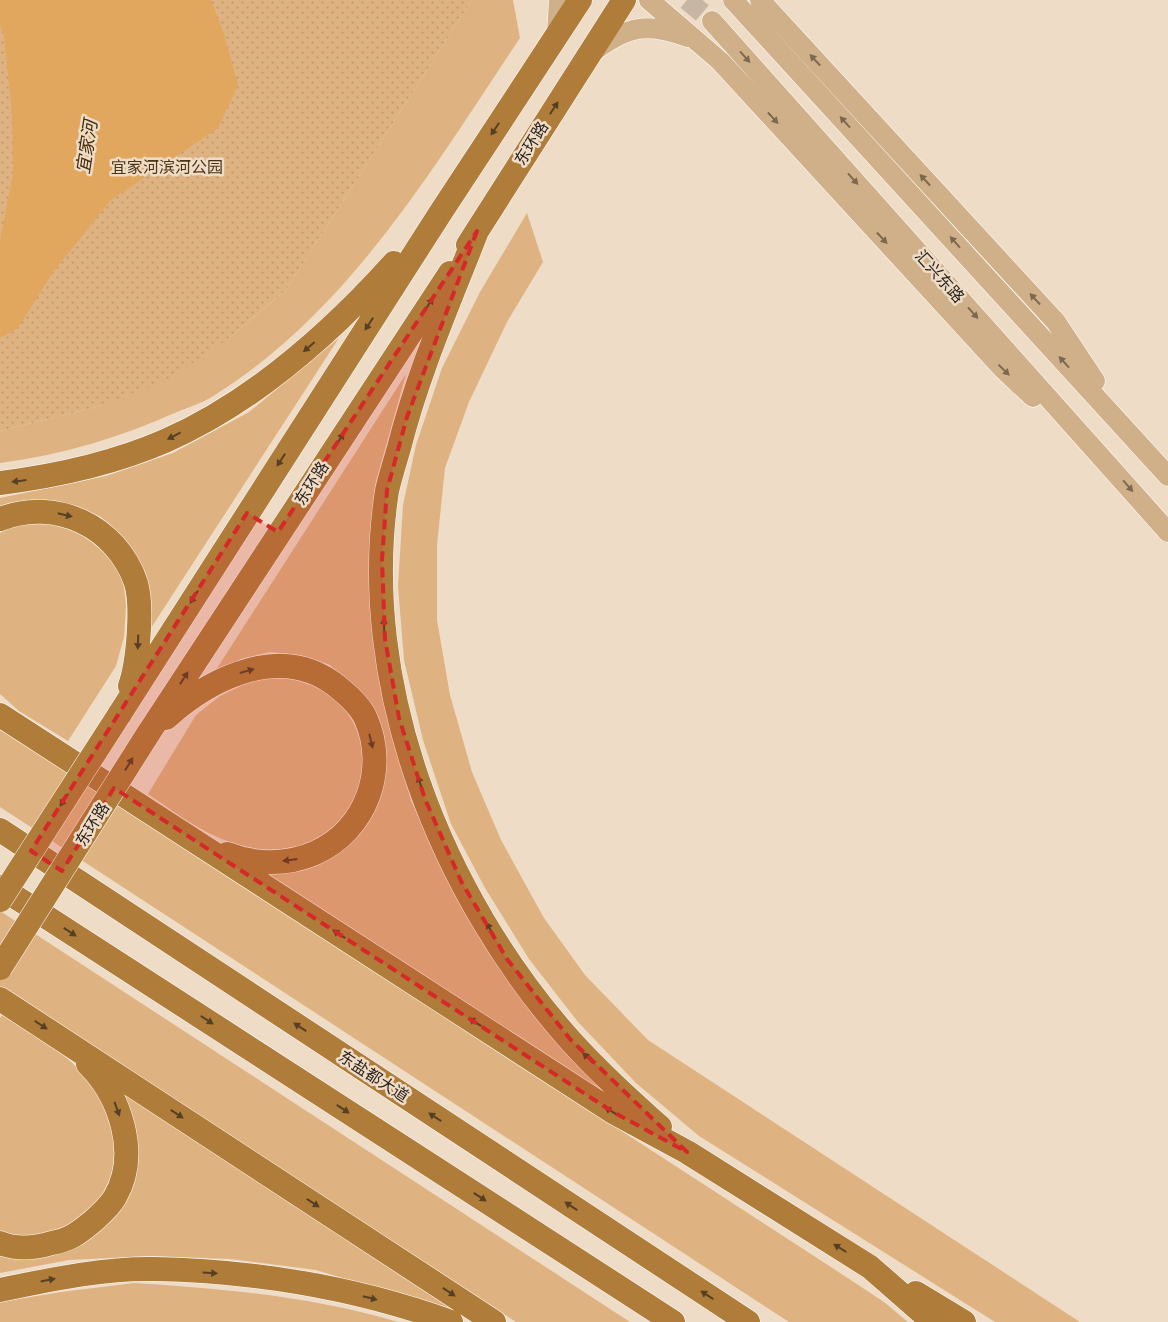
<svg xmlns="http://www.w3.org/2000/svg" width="1168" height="1322" font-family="'Noto Sans','Noto Sans SC',sans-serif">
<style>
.green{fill:#deb381}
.park{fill:url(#park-dots)}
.water{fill:#e2a75f}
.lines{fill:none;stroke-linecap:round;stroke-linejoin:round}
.major-tunnel{stroke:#c7b6a4;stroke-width:20;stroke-dasharray:20 10;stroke-linecap:butt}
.major-casing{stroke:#fff;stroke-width:21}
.highway-casing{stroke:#fff;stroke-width:25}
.major{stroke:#d0b088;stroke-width:20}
.highway{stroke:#b07c39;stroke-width:24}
.highway-bridge-casing{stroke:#fff;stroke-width:25;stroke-linecap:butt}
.highway-bridge{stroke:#b07c39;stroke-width:24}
.oneway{fill:#7b6850}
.oneway2{fill:#564023}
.marked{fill:#d62828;fill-opacity:0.2;stroke:#d62828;stroke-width:4;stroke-dasharray:10 6;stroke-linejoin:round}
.labels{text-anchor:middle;stroke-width:5;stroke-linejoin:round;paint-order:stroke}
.street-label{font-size:16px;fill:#261f17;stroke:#efdcc7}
.park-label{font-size:16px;fill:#4c3314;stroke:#efdcc7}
.water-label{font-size:18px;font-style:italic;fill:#432b0b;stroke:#efdcc7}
</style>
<defs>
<pattern id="park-dots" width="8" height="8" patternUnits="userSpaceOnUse" patternTransform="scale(1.25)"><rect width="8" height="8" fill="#deb381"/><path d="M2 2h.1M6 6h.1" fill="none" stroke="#be9a6f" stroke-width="1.8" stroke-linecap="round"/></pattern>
</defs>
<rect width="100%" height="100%" fill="#efdcc7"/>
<path class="green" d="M472 0H513L520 38C433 168 350 310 215 395 204 402 190 407 177 412 121 437 62 455 0 463V431L100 406 228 339 286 290Z
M527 213 543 262 507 322 469 402 445 468 437 545V620L450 695 472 772 501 840 544 918 585 975 648 1040 1080 1322H995L699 1136 636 1083 578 1022 529 959 485 888 451 824 423 740 404 660 398 586 403 505 416 445 442 368 480 292Z
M339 338 151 628 148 586 122 538 101 517 72 505 46 503 0 510V498L106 476 173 453 249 412Z
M406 374 375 485 371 560 373 639 388 718 411 801 452 888 497 965 562 1046 612 1101 260 872 301 871 335 855 358 836 372 809 376 716 356 687 330 665 300 655 269 652 241 659 214 673Z
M40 522 67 526 89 540 109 557 123 579 126 605 124 637 116 666 68 741 19 711 0 694V533L16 525Z
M278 676C294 679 311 683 325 692 363 717 372 762 353 801 350 808 348 817 343 822 321 846 279 854 248 847 211 840 179 815 148 794L196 715 220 696 251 681Z
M0 727 834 1269 884 1302 908 1322H789L0 807Z
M0 911 630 1322H516L0 987Z
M3 1013C42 1039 88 1065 107 1111 130 1166 100 1223 42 1237 29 1240 13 1235 0 1235V1018Z
M119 1087 471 1317 316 1270 230 1259 152 1256 69 1260 0 1273V1253L123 1204Z
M134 1283C226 1289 309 1296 398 1322H0V1302L61 1292Z"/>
<path class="park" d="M0 0H472L286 290 228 339 171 378 100 406 0 431Z"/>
<path class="water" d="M0 0H211L224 34 238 85 218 128 111 200 53 272 18 328 0 338V241L13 174 12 113 4 37 0 25Z"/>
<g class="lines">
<path class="major-tunnel" d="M687 0 712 21"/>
<g class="major-casing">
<path id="major" d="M649 0 720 61 1003 369 1033 397
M733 0 1168 476
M760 0 1056 322 1095 381
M712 21 1168 532
M557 34 559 0
M594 51C628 26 647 22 687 37"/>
</g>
<g class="highway-casing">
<path id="highway" d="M477 231C449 303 418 373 399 448 395 462 390 477 387 491 357 685 442 896 570 1040 598 1071 629 1099 660 1127
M468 245 624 0
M0 483C56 476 112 464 165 441 254 402 330 334 394 263
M0 519C55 497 117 526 136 583 143 607 138 663 130 686
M0 715 613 1112 687 1152 870 1267 933 1322
M119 715 441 212 580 0
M166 718C213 676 284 642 339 688 349 696 361 707 366 719 388 770 366 830 315 853 288 865 255 865 227 854
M148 734 450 273
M0 830 748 1322
M0 887 673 1322
M0 999 494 1322
M0 1243C17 1250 35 1248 52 1243 71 1239 77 1234 92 1222 100 1215 110 1206 115 1197 140 1154 120 1096 88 1064
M0 1290C49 1280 103 1268 154 1269 254 1271 357 1288 451 1322
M916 1293 964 1322"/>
</g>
<use href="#major" class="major"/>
<use href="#highway" class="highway"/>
<g class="highway-bridge-casing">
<path id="highway-bridge" d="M0 900 119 715
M0 968 148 734"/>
</g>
<use href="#highway-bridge" class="highway-bridge"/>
</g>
<defs><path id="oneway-solid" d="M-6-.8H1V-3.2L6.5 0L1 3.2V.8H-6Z" transform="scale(1.25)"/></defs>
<g class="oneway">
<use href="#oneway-solid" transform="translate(745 57) rotate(48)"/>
<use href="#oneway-solid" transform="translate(815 60) rotate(-133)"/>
<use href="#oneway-solid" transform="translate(773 118) rotate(47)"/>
<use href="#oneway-solid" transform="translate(845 122) rotate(-132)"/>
<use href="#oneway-solid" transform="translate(853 179) rotate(48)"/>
<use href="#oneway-solid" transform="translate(925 180) rotate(-133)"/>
<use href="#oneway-solid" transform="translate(882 238) rotate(47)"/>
<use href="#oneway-solid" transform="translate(955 242) rotate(-132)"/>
<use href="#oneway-solid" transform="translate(1035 299) rotate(-133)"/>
<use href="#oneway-solid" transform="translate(973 313) rotate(48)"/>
<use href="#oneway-solid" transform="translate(1064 362) rotate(-132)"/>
<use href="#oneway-solid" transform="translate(1004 370) rotate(44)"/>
<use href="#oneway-solid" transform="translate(1128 486) rotate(49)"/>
</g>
<g class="oneway2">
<use href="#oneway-solid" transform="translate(554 108) rotate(-57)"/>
<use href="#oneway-solid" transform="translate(495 129) rotate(123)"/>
<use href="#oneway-solid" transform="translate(429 304) rotate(-57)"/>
<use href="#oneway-solid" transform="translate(369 324) rotate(123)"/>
<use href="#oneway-solid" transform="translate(309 347) rotate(139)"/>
<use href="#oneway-solid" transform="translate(174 436) rotate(152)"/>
<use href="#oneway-solid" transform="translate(340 439) rotate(-57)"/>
<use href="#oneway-solid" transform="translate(281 460) rotate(123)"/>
<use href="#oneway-solid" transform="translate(19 481) rotate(173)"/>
<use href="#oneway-solid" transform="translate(65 515) rotate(13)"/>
<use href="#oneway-solid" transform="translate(194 597) rotate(122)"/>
<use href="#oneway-solid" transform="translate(384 625) rotate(-92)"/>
<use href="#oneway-solid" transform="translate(138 642) rotate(92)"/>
<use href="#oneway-solid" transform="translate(247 671) rotate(-16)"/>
<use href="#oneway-solid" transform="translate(184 678) rotate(-57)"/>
<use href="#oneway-solid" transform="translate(371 741) rotate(76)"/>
<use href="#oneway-solid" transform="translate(129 764) rotate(-58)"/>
<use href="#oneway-solid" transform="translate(420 783) rotate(-108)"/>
<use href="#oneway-solid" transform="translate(64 800) rotate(123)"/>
<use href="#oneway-solid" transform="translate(290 860) rotate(173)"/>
<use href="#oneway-solid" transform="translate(490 929) rotate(-121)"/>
<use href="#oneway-solid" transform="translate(70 932) rotate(33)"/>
<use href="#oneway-solid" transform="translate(339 934) rotate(-147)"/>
<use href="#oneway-solid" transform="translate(207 1020) rotate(33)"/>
<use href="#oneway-solid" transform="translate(475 1022) rotate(-147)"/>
<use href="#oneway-solid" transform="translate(41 1025) rotate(33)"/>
<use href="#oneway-solid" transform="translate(300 1027) rotate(-147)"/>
<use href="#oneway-solid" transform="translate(588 1058) rotate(-135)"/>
<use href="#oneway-solid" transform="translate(117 1109) rotate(70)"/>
<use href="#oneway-solid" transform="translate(343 1109) rotate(33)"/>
<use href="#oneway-solid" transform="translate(611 1111) rotate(-149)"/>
<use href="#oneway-solid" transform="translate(177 1114) rotate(33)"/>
<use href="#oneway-solid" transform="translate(435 1117) rotate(-147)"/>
<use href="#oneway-solid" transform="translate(480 1197) rotate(33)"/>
<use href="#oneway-solid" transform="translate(313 1203) rotate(33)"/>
<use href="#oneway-solid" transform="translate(571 1206) rotate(-147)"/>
<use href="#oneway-solid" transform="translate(840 1248) rotate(-148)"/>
<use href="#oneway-solid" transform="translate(210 1273) rotate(4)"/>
<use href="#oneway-solid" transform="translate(48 1280) rotate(-11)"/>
<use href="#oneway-solid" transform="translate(449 1292) rotate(33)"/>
<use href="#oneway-solid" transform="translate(707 1295) rotate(-147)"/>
<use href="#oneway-solid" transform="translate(370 1298) rotate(14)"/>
</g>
<path class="marked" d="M477 231 407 417 387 490 382 560 385 639 399 718 425 799 461 881 507 959 570 1039 687 1152 613 1112 114 788 62 871 31 851 247 513 278 532Z"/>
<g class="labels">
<g class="street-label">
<text transform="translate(531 143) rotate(-58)" y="6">东环路</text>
<text transform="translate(940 276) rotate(48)" y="6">汇兴东路</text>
<text transform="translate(311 483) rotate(-57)" y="6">东环路</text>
<text transform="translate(92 824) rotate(-58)" y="6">东环路</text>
<text transform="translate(374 1076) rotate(33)" y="6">东盐都大道</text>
</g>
<g class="park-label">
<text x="167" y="173">宜家河滨河公园</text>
</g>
<g class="water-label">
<text transform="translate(87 147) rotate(-81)" y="6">宜家河</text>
</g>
</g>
</svg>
